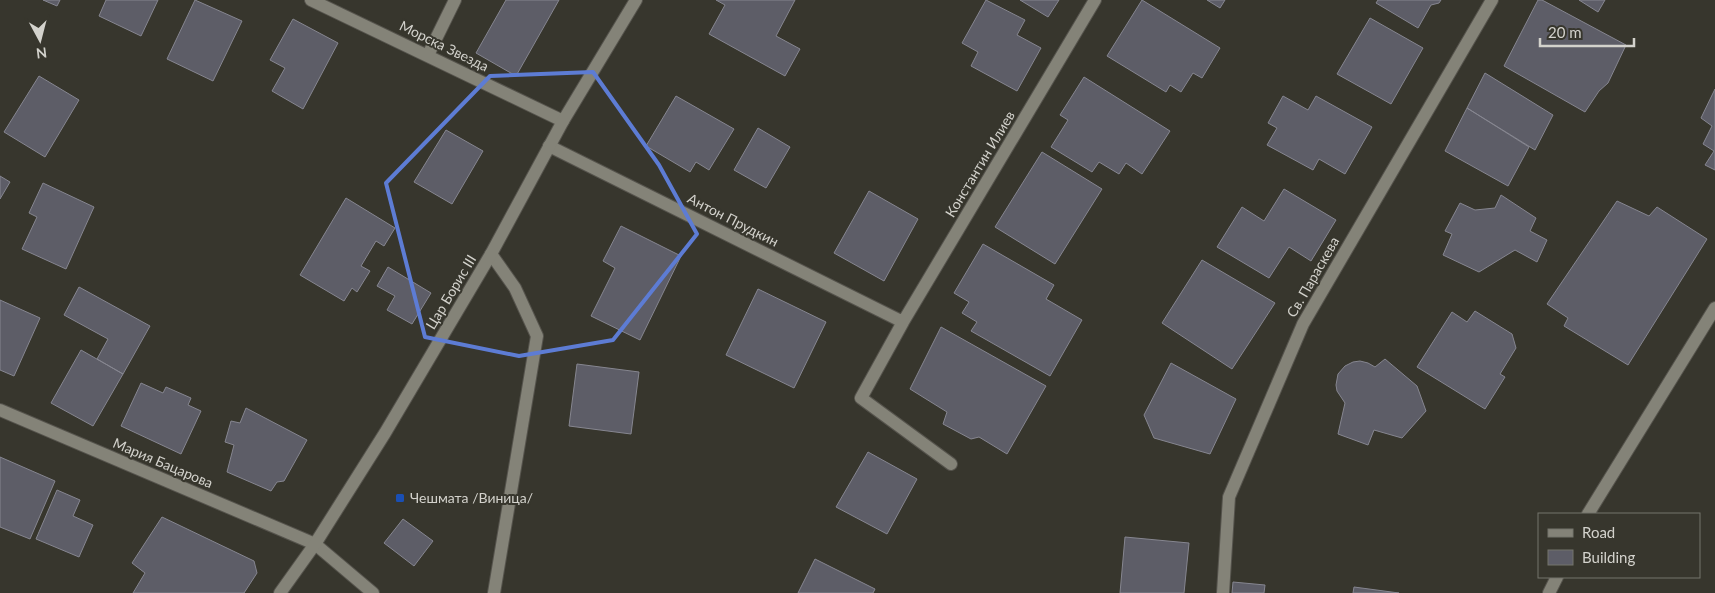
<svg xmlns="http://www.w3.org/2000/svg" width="1715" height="593" font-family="Lato,sans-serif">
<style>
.building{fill:#5d5d67;stroke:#868690}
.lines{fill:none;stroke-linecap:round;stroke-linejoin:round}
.service-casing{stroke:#55534c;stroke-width:14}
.minor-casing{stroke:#55534c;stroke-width:14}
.tertiary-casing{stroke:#55534c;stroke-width:14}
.service{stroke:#848378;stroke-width:12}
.minor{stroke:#848378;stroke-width:12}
.tertiary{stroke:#848378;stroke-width:12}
.marked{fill:none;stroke:#5d7cd4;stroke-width:4;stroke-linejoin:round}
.transit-dot{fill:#1a4fb4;stroke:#37362d;stroke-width:2}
.labels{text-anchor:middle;stroke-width:4;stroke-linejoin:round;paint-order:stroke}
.street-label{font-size:14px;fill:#d3d2cc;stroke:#37362d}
.poi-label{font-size:14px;fill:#d3d2cc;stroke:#37362d;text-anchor:start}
</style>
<rect width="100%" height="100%" fill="#37362d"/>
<path class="building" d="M43 0H60L57 6Z
M106 0H158L141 36 99 16Z
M195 0 242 21 213 81 167 59Z
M506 0H559L516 76 476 53Z
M716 0H795L776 36 800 49 785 76 709 34 725 5Z
M986 0 1025 20 1017 35 1041 48 1017 91 971 66 978 52 962 43Z
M1020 0H1059L1048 17Z
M1142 0 1220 48 1202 78 1193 73 1181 92 1170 85 1166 92 1107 56Z
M1207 0H1225L1220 8Z
M1378 0H1441L1439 3 1431 5 1418 28 1376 3Z
M1538 0H1542L1626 45 1608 83 1599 91 1585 112 1504 66Z
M1579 0H1605L1598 12Z
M1370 18 1423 48 1391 104 1337 74Z
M293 19 338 43 303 109 272 91 285 68 270 60Z
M1485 73 1553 115 1535 150 1467 108Z
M39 76 79 100 45 157 4 132Z
M1084 77 1170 131 1142 174 1126 163 1119 174 1099 162 1092 172 1051 147 1068 120 1060 115Z
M1715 89V170L1705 165 1714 151 1703 144 1712 126 1701 118Z
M676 96 734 129 709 170 696 162 690 172 646 146Z
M1283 96 1308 110 1316 96 1372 127 1345 174 1319 159 1313 170 1267 145 1277 128 1268 123Z
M1467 108 1529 147 1508 186 1445 151Z
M758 128 790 147 766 188 734 170Z
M446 130 483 151 452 204 414 182Z
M1042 152 1102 189 1055 264 995 227Z
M0 176 10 182 0 199Z
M43 183 94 207 66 269 22 249 37 217 29 213Z
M1284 189 1336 220 1311 261 1289 247 1269 278 1217 247 1242 207 1264 221Z
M869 191 918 219 884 281 834 253Z
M1501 195 1536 218 1530 231 1547 240 1537 262 1515 250 1479 272 1443 255 1452 234 1445 231 1460 203 1475 210 1495 208Z
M346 198 395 228 384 246 376 241 361 266 370 271 357 292 352 288 344 301 300 275Z
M1617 201 1649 216 1657 207 1707 239 1628 365 1564 326 1568 318 1547 304Z
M621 226 681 256 640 340 591 316 615 268 603 261Z
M983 244 1054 285 1046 299 1082 320 1050 376 971 331 977 322 962 313 969 302 954 293Z
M1202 260 1275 303 1232 369 1162 323Z
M388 267 431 293 412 324 387 310 395 296 377 286Z
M79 287 150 326 123 374 97 359 108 339 64 315Z
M758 289 826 322 794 388 726 355Z
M0 300 40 318 14 376 0 370Z
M1475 311 1512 334 1516 348 1500 374 1505 377 1485 409 1417 367 1452 312 1467 322Z
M941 327 1046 386 1007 454 979 437 971 439 943 424 947 412 910 389Z
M81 350 123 374 93 426 51 403Z
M1385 359 1417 386 1426 411 1402 438 1374 430 1368 445 1338 434 1345 403 1337 391 1336 385 1338 374 1345 366 1353 362 1360 361 1368 363 1375 367Z
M1171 363 1236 399 1210 454 1154 438 1144 415Z
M577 364 639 372 631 434 569 426Z
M141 383 163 393 166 387 191 398 188 405 201 411 181 454 121 426Z
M246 408 307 440 284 481 277 482 271 491 227 472 234 445 225 442 231 421 240 423Z
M868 452 917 479 887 534 836 507Z
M0 457 55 481 30 539 0 527Z
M57 490 80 500 73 516 93 525 79 557 36 539Z
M162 517 254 561 257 573 244 593H133L145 573 132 563Z
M403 519 433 541 414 566 384 543Z
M1125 537 1189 543 1184 593H1120Z
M815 559 875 589 873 593H798Z
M1233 582 1265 585 1264 593H1232Z
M1354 587 1399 593H1353Z"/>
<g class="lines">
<g class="service-casing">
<path id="service" d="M428 55 455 0
M491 254 515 288 537 336 494 593"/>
</g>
<g class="minor-casing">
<path id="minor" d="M311 0 563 121
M549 146 903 322
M0 410 315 544 373 593
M951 464 861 398 903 322 1095 0
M1588 514 1715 308
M1223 593 1229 497 1303 324 1492 0
M1549 593 1557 577"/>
</g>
<g class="tertiary-casing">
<path id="tertiary" d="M280 593 315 544 385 433 491 254 563 121 636 0"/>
</g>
<use href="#service" class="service"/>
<use href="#minor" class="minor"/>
<use href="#tertiary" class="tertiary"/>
</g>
<path class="marked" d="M593 72 659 165 697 234 613 340 519 356 425 337 386 183 490 76Z"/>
<rect class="transit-dot" x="395" y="493" width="10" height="10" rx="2.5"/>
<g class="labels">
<g class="street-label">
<text transform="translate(444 46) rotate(26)" y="5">Морска Звезда</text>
<text transform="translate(980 164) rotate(-59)" y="5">Константин Илиев</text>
<text transform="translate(733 220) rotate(27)" y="5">Антон Прудкин</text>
<text transform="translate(1313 277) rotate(-60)" y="5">Св. Параскева</text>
<text transform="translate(451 292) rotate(-59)" y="5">Цар Борис III</text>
<text transform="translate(163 463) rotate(23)" y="5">Мария Бацарова</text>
</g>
<g class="poi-label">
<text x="410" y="503">Чешмата /Виница/</text>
</g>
</g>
<rect x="1538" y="513" width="162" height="65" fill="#37362d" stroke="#75746d"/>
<rect x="1548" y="529" width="25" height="8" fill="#848378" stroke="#75746d"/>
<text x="1582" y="538" font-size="15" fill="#d3d2cc">Road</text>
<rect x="1548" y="550" width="25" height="15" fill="#5d5d67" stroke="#75746d"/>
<text x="1582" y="563" font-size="15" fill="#d3d2cc">Building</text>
<g transform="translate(40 40) rotate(173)" stroke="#37362d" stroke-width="4" paint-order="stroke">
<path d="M0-4L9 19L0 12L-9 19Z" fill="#d3d2cc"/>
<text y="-8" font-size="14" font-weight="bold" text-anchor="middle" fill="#d3d2cc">N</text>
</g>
<path d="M1540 38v8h94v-8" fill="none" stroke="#d3d2cc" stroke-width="2.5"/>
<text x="1548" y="38" font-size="15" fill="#d3d2cc" stroke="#37362d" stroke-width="4" paint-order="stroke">20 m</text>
</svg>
